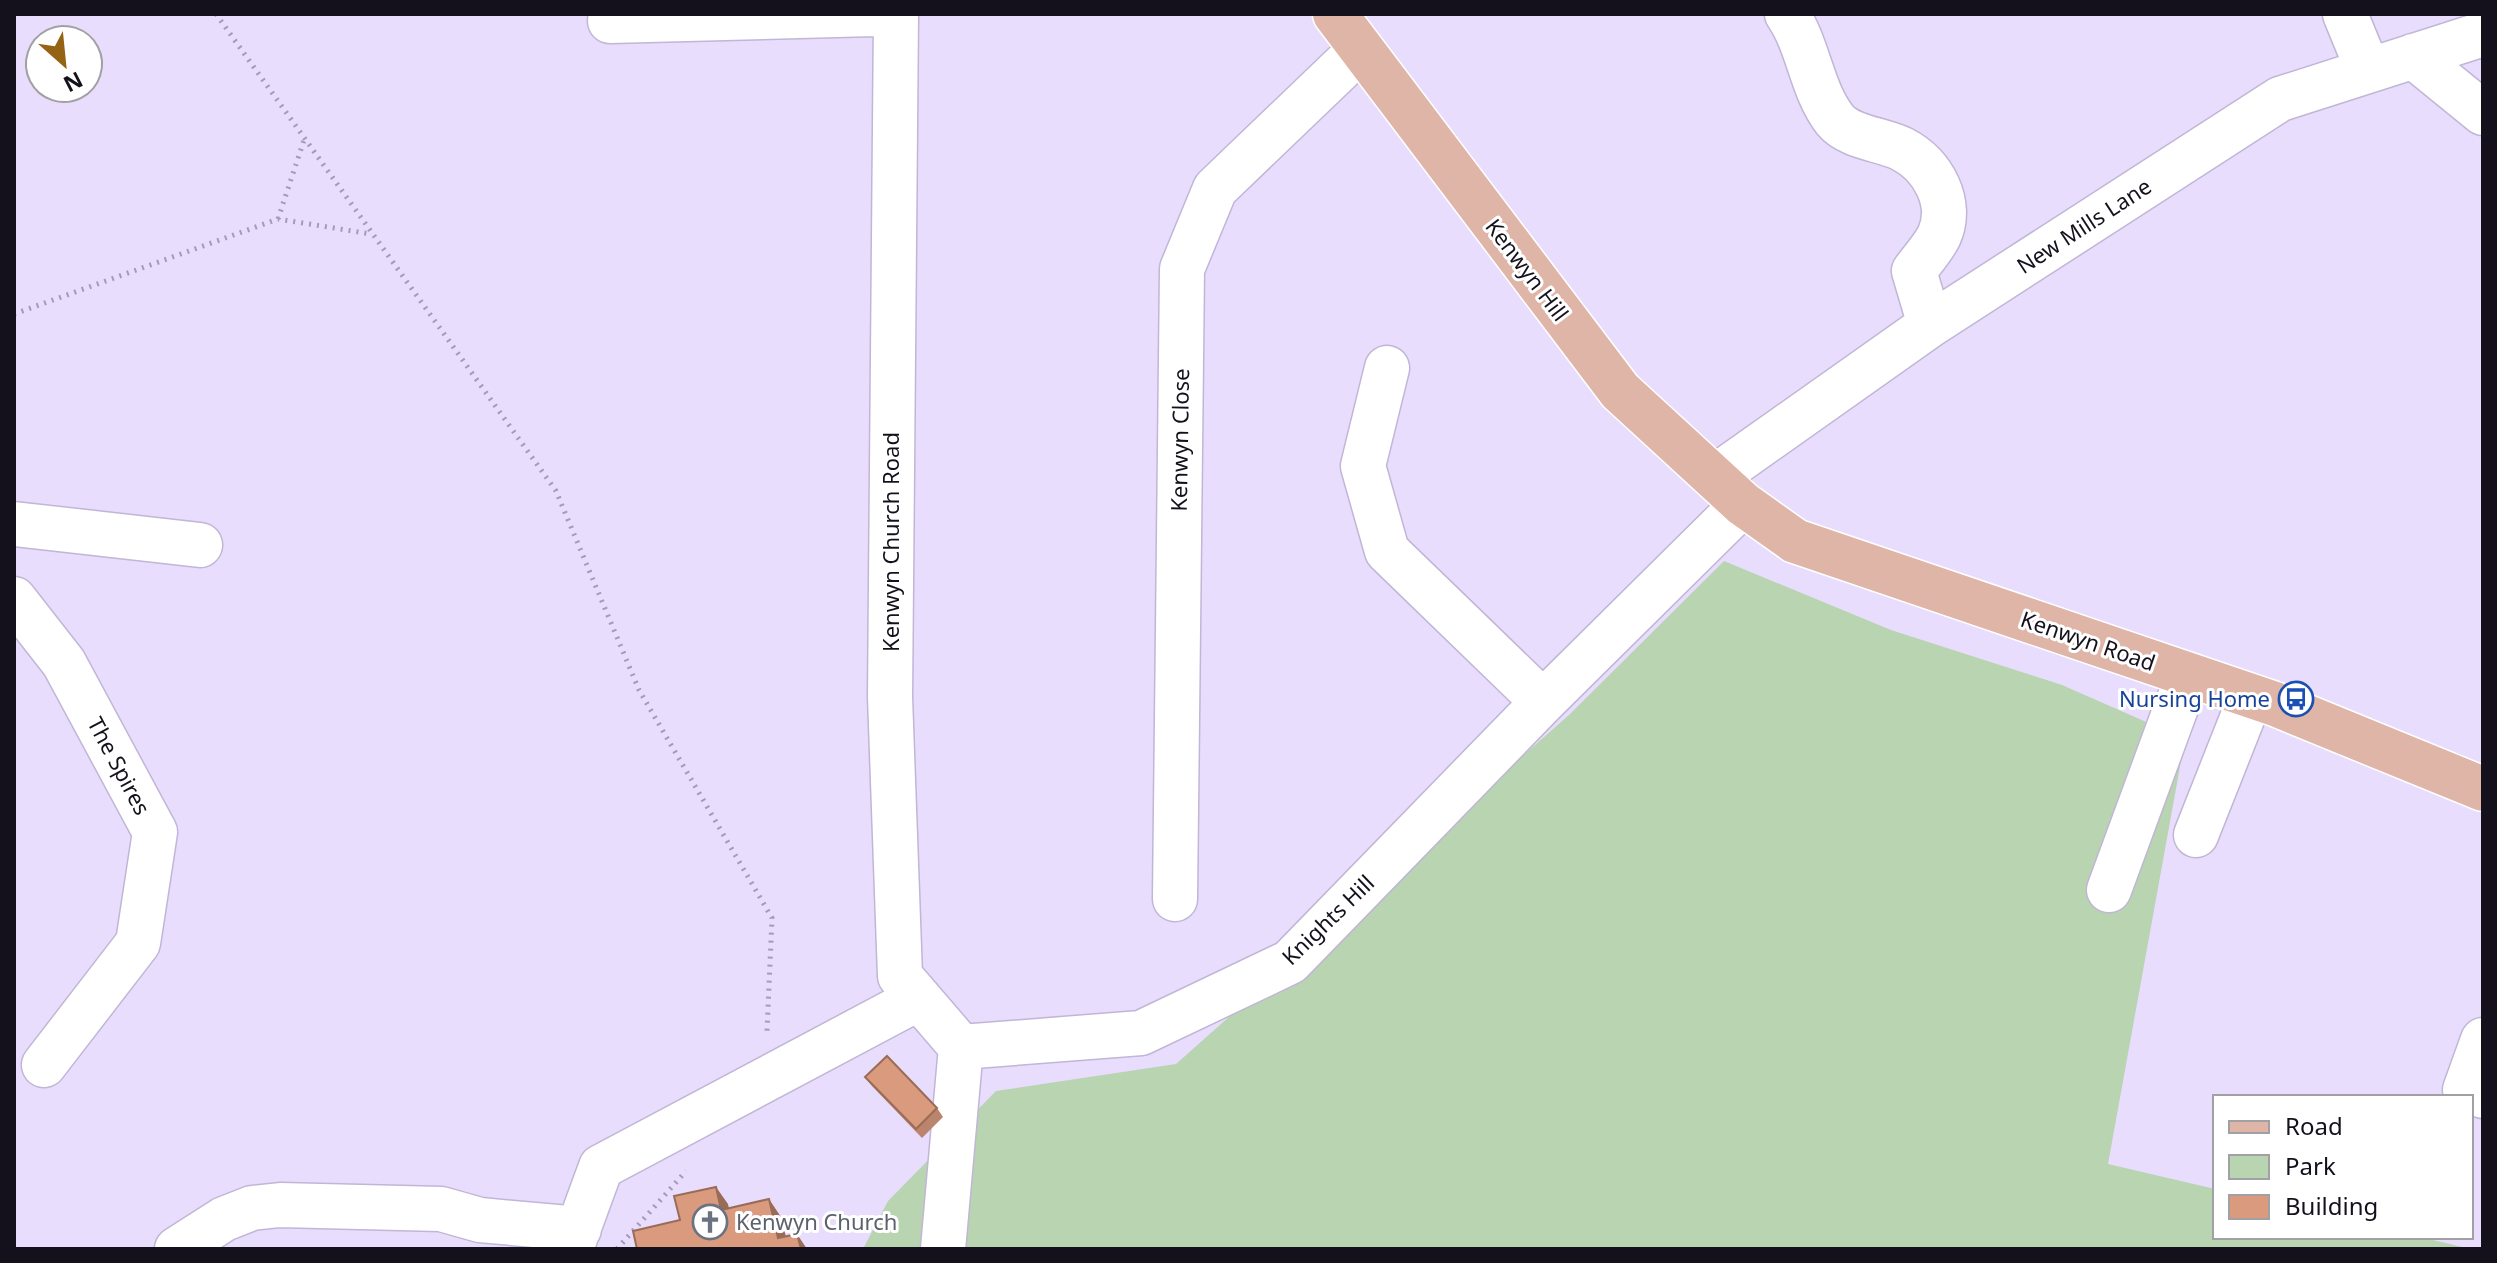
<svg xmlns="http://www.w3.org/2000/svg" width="2497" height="1263" font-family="'Noto Sans',sans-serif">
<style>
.green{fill:#b8d4b0}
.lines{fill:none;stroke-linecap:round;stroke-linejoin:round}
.minor-casing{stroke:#c1b6d6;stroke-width:47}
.major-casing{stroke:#fff;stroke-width:47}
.path{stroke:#a49bb5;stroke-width:5;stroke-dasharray:2 6;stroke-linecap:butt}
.minor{stroke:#fff;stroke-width:44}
.major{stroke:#deb5a7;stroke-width:44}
.wall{fill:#bb846c}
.shaded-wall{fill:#996c58}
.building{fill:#da9a7d;stroke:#996c58;stroke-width:2}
.labels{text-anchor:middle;stroke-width:6;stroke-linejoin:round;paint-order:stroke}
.street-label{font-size:22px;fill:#15111c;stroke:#fff}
.transit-label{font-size:22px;fill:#164399;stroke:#fff;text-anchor:end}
.worship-label{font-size:22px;fill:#5b616d;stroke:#fff;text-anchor:start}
</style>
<rect width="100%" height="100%" fill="#e9ddfe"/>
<path class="green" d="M1724 561 1891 630 2062 685 2185 739 2108 1164 2215 1189V1237H2420L2471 1249H863L888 1201 996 1091 1176 1064 1570 714Z"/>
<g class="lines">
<g class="minor-casing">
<path id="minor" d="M896 14 890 697 900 976 961 1047
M1787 14C1809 46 1811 89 1835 120 1850 138 1882 139 1902 149 1933 165 1954 203 1939 236 1933 248 1922 260 1914 271L1930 325
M2345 14 2368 70
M610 21 874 14
M2413 56 2483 113
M1387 368 1363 466 1387 551 1543 702
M1715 477 1930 325 2280 99 2483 34
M14 524 200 545
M14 599 64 663 155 832 138 943 44 1065
M2196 835 2251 696
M2109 890 2188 675
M1175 899 1182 269 1215 189 1361 49
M2483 1040 2465 1090 2483 1096
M961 1047 1141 1033 1290 962 1543 702 1743 504
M177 1249 224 1219 252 1208 280 1205 441 1209 480 1220 579 1229
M571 1249 601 1167 919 998
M943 1249 961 1047"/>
</g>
<g class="major-casing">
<path id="major" d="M1335 14 1620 391 1743 504 1795 541 2275 704 2483 789"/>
</g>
<path class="path" d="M216 14 556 491 639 690 772 918 767 1031
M278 219 304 140
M14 314 278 219 371 234
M617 1249 686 1171"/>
<use href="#minor" class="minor"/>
<use href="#major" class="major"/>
</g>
<path class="wall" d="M865 1077 937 1108 943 1117 922 1138 872 1086Z"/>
<path class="shaded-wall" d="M716 1187 728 1204 733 1228 721 1210Z
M769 1199 781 1217 789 1249 778 1238Z
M797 1234 807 1249H801Z"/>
<path class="building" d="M887 1056 937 1108 916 1129 865 1077Z
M716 1187 721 1210 769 1199 778 1238 797 1234 801 1249H637L633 1231 680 1220 674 1196Z"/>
<defs>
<g id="bus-ring" transform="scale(1.8)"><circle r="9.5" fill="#fff" stroke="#1a4fb4" stroke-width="1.5"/><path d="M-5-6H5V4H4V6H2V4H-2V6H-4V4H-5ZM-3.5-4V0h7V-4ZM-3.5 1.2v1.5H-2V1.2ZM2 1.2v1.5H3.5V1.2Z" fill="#1a4fb4"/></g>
<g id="church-ring" transform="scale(1.8)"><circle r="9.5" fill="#fff" stroke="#6b7280" stroke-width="1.5"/><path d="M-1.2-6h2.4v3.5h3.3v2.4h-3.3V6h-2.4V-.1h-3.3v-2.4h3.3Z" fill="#6b7280"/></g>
</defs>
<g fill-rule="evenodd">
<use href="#bus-ring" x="2296" y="699"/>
<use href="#church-ring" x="710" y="1222"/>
</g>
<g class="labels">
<g class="street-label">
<text transform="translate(2084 226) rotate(-33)" y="8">New Mills Lane</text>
<text transform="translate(1527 270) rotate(53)" y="8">Kenwyn Hill</text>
<text transform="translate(1180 440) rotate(-89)" y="8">Kenwyn Close</text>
<text transform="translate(891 542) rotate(-90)" y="8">Kenwyn Church Road</text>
<text transform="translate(2088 641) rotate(19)" y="8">Kenwyn Road</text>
<text transform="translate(119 766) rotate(62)" y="8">The Spires</text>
<text transform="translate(1328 920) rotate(-44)" y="8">Knights Hill</text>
</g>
<g class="transit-label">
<text x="2270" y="707">Nursing Home</text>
</g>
<g class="worship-label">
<text x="736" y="1230">Kenwyn Church</text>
</g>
</g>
<rect width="2497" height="1263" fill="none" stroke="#15111c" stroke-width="32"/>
<rect x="2213" y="1095" width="260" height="144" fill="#ffffff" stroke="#a1a0a4" stroke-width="2"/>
<rect x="2229" y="1121" width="40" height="12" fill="#deb5a7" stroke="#a1a0a4" stroke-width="2"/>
<text x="2285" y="1135" font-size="24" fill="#15111c">Road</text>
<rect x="2229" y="1155" width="40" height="24" fill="#b8d4b0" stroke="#a1a0a4" stroke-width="2"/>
<text x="2285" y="1175" font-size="24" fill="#15111c">Park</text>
<rect x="2229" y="1195" width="40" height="24" fill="#da9a7d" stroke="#a1a0a4" stroke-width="2"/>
<text x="2285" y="1215" font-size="24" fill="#15111c">Building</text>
<g transform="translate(64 64) rotate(153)"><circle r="38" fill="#ffffff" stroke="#a1a0a4" stroke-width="2"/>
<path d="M0-6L14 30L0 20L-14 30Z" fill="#956314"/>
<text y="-12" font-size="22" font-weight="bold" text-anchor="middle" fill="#15111c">N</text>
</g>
</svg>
